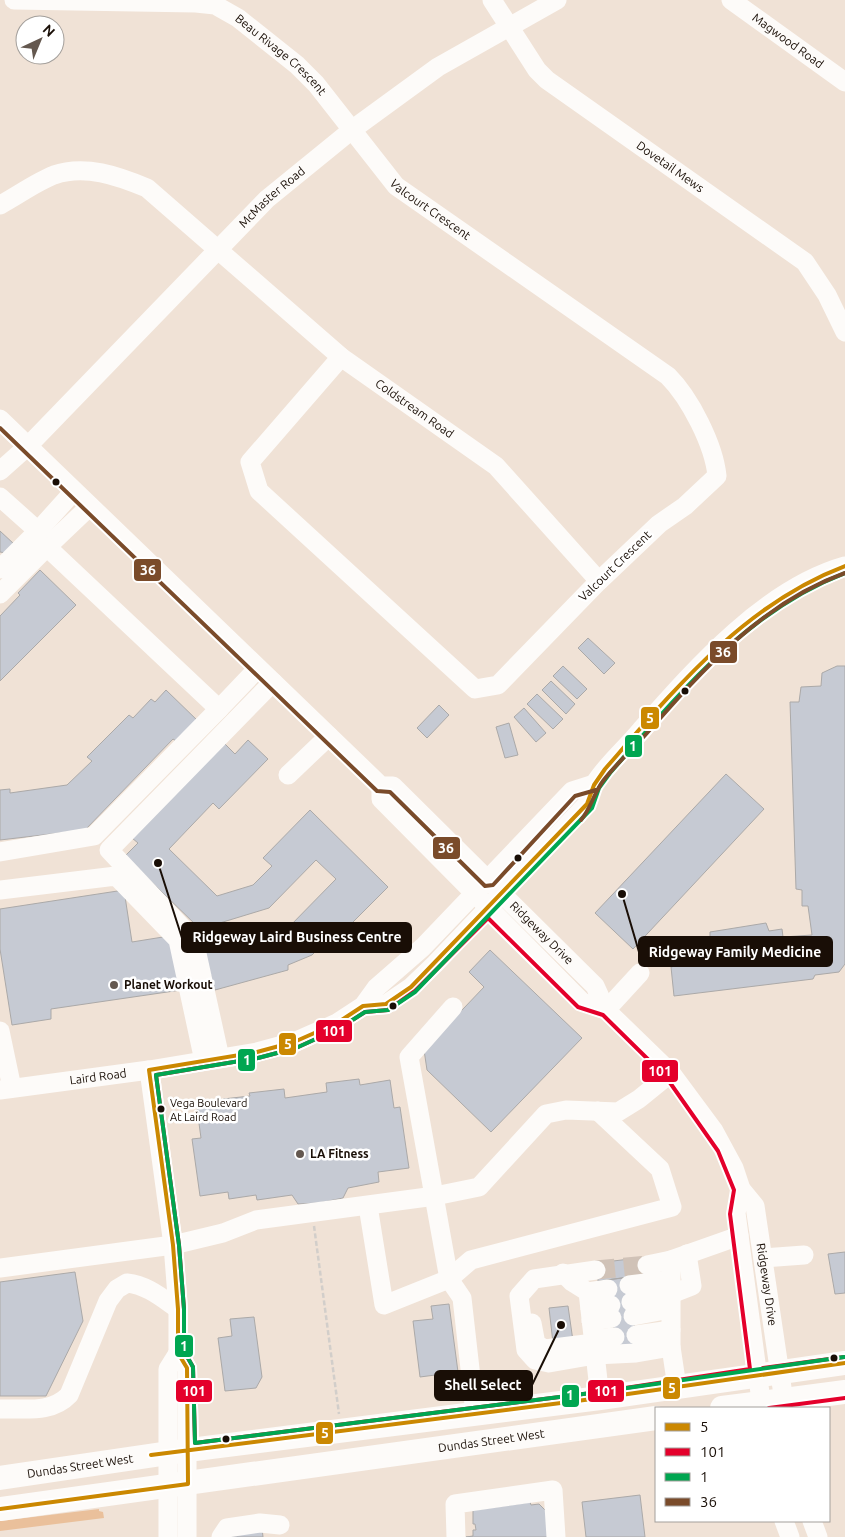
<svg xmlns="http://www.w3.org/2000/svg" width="845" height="1537" font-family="Ubuntu,sans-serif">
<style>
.green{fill:#eac09b}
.building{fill:#c6cad3;stroke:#aba9a8}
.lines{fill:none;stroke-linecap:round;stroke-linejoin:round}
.minor-tunnel{stroke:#d0c2b7;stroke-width:19;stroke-dasharray:19 9;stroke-linecap:butt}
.path{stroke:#d2ceca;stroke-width:2.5;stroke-dasharray:5 2.5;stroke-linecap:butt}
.minor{stroke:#fdfbf9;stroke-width:19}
.major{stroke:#fdfbf9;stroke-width:24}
.bus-1-casing{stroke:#fff;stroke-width:8}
.bus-2-casing{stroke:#fff;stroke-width:8}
.bus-3-casing{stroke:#fff;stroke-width:8}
.bus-4-casing{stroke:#fff;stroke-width:8}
.bus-1{stroke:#cb8801;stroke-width:4}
.bus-2{stroke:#e4002b;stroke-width:4}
.bus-3{stroke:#00a651;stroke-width:4}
.bus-4{stroke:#7a4b2a;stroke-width:4}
.bus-dot{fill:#190e06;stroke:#fff;stroke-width:2}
.poi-dot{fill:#64584f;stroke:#fff;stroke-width:2}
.labels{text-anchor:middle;stroke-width:5;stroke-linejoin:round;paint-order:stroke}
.bus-label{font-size:11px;fill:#190e06;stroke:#fff;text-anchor:start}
.street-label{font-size:12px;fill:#190e06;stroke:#fff}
.poi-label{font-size:12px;font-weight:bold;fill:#190e06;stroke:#fff;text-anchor:start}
.leader{fill:none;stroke:#190e06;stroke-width:2}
.callout-dot{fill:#190e06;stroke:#fff;stroke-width:2}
.callout{fill:#190e06;stroke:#190e06;stroke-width:2}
.callout-label{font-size:14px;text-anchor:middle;font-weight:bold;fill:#fff}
.line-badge{stroke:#fff;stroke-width:2}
.badge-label{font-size:14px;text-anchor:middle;font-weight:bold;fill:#fff}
</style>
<rect width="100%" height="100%" fill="#f0e2d6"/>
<path class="green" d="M99 1509V1511L103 1512 104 1518 0 1531V1521Z"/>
<path class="building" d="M0 531 14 544 6 553 0 552Z
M40 570 76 605 0 681V616L20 595 18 593Z
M588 638 615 663 604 674 578 648Z
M563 666 587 689 577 699 553 676Z
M837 666H845V964L839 972 815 975 813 979 674 996 671 967 696 961 698 951 710 948V932L766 923 769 931 782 929 783 937 812 935 808 906H802V890L796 889 790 702H799L801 687 821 686 822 673Z
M551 681 575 704 566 714 542 690Z
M166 690 199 722 179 743 173 739 85 830 0 840V790L10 789V793L67 785 92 761 87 757 129 715 133 718 151 699 155 702Z
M537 694 563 719 553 729 527 704Z
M439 705 449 715 427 738 417 728Z
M524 708 546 733 536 742 514 717Z
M509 723 518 755 505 758 496 727Z
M248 740 268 759 219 809 213 803 169 849 217 896 253 885 272 866 263 858 310 810 388 887 335 940 331 936 312 955 288 965V970L215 990 204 953 286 930 336 879 316 860 269 908 200 929 125 856 138 843 132 838 224 743 235 754Z
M726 774 764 809 633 949 595 913Z
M124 890 132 942 163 937 174 946 181 990 51 1009V1019L12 1025 0 949V909Z
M490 950 582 1038 491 1132 427 1070 424 1050 484 987 469 972Z
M359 1079 360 1085 390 1080 394 1108 400 1107 409 1168 378 1172 379 1182 348 1188 343 1198 319 1203 298 1204 292 1195 257 1200 256 1195 229 1199 228 1192 200 1196 192 1139 201 1138 197 1109 224 1106 223 1099 250 1096 249 1093 284 1089 285 1098 327 1092 326 1083Z
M845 1252V1293L835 1294 828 1254Z
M646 1257 648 1275 598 1281 597 1263Z
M75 1272 83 1321 46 1396H0V1282Z
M628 1277 637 1347 617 1350 607 1280Z
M449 1304 458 1372 420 1377 413 1321 433 1319 431 1306Z
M568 1306 573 1341 553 1343 549 1308Z
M254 1317 262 1377 256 1388 225 1391 218 1338 232 1336 230 1319Z
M640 1495 645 1537H586L582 1502Z
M530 1502 531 1505 539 1504 551 1516V1537H466L473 1536V1530H476L475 1524H473V1510Z
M262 1528 263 1537H227Z"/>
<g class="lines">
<path class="minor-tunnel" d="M596 1270 647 1265"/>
<path class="path" d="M314 1226 339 1414"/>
<g class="minor">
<path id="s1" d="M14 0 196 3 215 5 238 18 297 65 316 84 396 186 668 376C690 398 714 445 717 476L685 506 659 524 599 581 498 685 475 689 259 491 250 462 341 357"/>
<path id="s2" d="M492 0 537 70 547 80 805 262 827 295 845 332"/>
<path id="s3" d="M731 0 845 82"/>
<path id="s4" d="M0 205C17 196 36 182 54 175 85 164 118 176 147 188L341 357 496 466 599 581"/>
<path id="s5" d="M0 419 381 786H393L595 986 606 1010 671 1073 714 1131 734 1168 741 1189 755 1206 785 1408"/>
<path id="s6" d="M0 471 28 446 267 199 353 129 438 67 557 0"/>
<path d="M0 497 38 531"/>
<path d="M90 506 47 547 219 709 258 668"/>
<path d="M0 569 38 531 74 491"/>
<path d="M0 594 47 547"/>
<path d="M288 775 329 736"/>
<path d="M381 786V799L582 1002 606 1010"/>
<path d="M0 852 94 836 219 709"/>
<path d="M0 890 116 876 178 940 204 1061"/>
<path d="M363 1006 386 1004 411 987 435 964 587 804C589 797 591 789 595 783 607 764 626 748 640 731 694 670 764 589 845 566"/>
<path d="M453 1007 409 1057 449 1279 462 1298 475 1413"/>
<path d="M606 1010 640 973"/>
<path d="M0 1031 12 1088"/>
<path d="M220 1058 194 940 109 850 273 682"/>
<path d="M149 1070 173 1245 178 1309V1353L187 1368V1537"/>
<path id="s7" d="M0 1090 149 1070 257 1052 294 1042 337 1023 363 1006 376 988 423 947 572 791 594 784"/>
<path d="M741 1189 736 1213 762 1408"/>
<path d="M368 1206 384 1305 449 1279 471 1260 672 1207 660 1169 598 1111"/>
<path d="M763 1258 804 1255"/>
<path d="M647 1265 671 1260"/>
<path d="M0 1268 173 1245 223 1233 256 1220 435 1196 479 1187 546 1114 566 1110 618 1112 639 1099 671 1073"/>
<path d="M596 1270 534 1279 519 1296 526 1350 535 1360 549 1363 595 1355 636 1353 671 1347"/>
<path d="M563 1273 572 1282 588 1292 600 1398"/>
<path d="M629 1285 670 1280"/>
<path d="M588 1292 608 1289"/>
<path d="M631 1302 669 1295 692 1286 687 1254"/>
<path d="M590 1308 611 1305"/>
<path d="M633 1316 670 1309"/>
<path d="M591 1321 612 1318"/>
<path d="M532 1323 536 1344 545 1349 594 1343"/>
<path d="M636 1335 671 1330"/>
<path d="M593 1339 615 1337"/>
<path d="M677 1387 671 1347V1260L739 1236"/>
<path d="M0 1409C24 1408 51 1414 69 1395L108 1301 117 1289 127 1283C147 1285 162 1298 178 1309"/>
<path d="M784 1521 790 1537"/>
<path d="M812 1521 818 1537"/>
<path d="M168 1537V1369L178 1353"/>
<path d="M221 1537 227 1528 260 1523 280 1525"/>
<path d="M456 1537 455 1504 553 1490 556 1537"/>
</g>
<g class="major">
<path d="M722 1408 845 1392"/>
<path id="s8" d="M0 1478 189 1450 600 1398 845 1363"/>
<path id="s9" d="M0 1509 656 1418"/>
</g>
<g class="bus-1-casing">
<path id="bus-1" d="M151 1455 600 1398 845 1363
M0 1509 188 1484 187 1368 178 1353V1309L173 1245 149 1070 257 1052 294 1042 337 1023 363 1006 386 1004 411 987 587 804 594 785 605 769C674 690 744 604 845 566"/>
</g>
<g class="bus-2-casing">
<path id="bus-2" d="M488 918 578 1007 603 1015 666 1077 718 1151 734 1190 730 1214 750 1369 599 1392 195 1443 193 1367 184 1351V1309L179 1245 156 1075 258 1058 296 1048 340 1028 365 1012 388 1010 415 991Z
M763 1368 844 1357
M769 1408 845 1398"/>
</g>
<g class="bus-3-casing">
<path id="bus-3" d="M844 1357 599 1392 195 1443 193 1367 184 1351V1309L179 1245 156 1075 258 1058 296 1048 340 1028 365 1012 388 1010 415 992 592 808 599 788 610 773C677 696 747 610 845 573"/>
</g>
<g class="bus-4-casing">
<path id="bus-4" d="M0 428 377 791 390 792 485 886 493 885 575 796 596 790
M581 820C591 808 594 793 603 781 616 764 633 749 647 733 704 668 762 603 845 573"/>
</g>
<use href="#bus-1" class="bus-1"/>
<use href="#bus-2" class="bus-2"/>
<use href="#bus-3" class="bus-3"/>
<use href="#bus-4" class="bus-4"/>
</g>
<g class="bus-dot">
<circle cx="56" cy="482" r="4.5"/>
<circle cx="685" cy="691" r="4.5"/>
<circle cx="518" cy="858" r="4.5"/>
<circle cx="393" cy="1006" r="4.5"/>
<circle cx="161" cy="1109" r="4.5"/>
<circle cx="834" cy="1358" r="4.5"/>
<circle cx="226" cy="1439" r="4.5"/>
</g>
<g class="poi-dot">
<circle cx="114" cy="985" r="5"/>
<circle cx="300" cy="1154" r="5"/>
</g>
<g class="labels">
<g class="bus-label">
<text x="170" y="1107">Vega Boulevard<tspan x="170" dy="14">At Laird Road</tspan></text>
</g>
<g class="street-label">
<text dy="4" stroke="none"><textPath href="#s3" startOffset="70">Magwood Road</textPath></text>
<text dy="4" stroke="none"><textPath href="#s1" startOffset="284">Beau Rivage Crescent</textPath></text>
<text dy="4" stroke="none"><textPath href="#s2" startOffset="248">Dovetail Mews</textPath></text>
<text dy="4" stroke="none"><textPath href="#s6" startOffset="386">McMaster Road</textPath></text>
<text dy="4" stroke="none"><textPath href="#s1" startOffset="501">Valcourt Crescent</textPath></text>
<text dy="4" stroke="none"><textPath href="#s4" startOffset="505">Coldstream Road</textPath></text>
<text transform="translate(615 566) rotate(-44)" y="4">Valcourt Crescent</text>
<text dy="4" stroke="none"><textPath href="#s5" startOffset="750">Ridgeway Drive</textPath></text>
<text dy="4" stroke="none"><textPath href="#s7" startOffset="99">Laird Road</textPath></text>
<text dy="4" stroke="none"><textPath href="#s5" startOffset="1180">Ridgeway Drive</textPath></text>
<text dy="4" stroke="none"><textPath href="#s9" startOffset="496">Dundas Street West</textPath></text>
<text dy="4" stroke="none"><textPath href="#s8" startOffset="81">Dundas Street West</textPath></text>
</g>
<g class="poi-label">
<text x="124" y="989">Planet Workout</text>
<text x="310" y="1158">LA Fitness</text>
</g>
</g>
<path class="leader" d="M158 863L182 938M622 894L639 952M561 1325L532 1385"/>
<g class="callout-dot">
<circle cx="158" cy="863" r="5"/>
<circle cx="622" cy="894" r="5"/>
<circle cx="561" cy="1325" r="5"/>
</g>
<g class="callout">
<rect x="182" y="923" width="229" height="29" rx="5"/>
<rect x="639" y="937" width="193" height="29" rx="5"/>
<rect x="435" y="1371" width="97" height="29" rx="5"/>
</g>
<g class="callout-label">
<text x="297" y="942">Ridgeway Laird Business Centre</text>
<text x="735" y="957">Ridgeway Family Medicine</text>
<text x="483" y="1390">Shell Select</text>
</g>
<g class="line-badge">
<rect x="133" y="558" width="29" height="24" rx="5" fill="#7a4b2a"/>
<rect x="709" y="640" width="29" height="24" rx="5" fill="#7a4b2a"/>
<rect x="640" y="706" width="20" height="24" rx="5" fill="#cb8801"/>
<rect x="624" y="734" width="19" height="24" rx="5" fill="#00a651"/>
<rect x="432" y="836" width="29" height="24" rx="5" fill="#7a4b2a"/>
<rect x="315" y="1019" width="38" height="24" rx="5" fill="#e4002b"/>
<rect x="278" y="1032" width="19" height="24" rx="5" fill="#cb8801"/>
<rect x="237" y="1048" width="19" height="24" rx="5" fill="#00a651"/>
<rect x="641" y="1059" width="38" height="24" rx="5" fill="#e4002b"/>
<rect x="174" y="1334" width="20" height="24" rx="5" fill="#00a651"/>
<rect x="662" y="1376" width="19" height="24" rx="5" fill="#cb8801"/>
<rect x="175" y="1379" width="38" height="24" rx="5" fill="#e4002b"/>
<rect x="587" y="1379" width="38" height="24" rx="5" fill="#e4002b"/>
<rect x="561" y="1384" width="19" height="24" rx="5" fill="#00a651"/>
<rect x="315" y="1421" width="19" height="24" rx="5" fill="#cb8801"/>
</g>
<g class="badge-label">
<text x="148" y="575">36</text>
<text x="723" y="657">36</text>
<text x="650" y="723">5</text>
<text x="633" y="751">1</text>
<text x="446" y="853">36</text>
<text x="334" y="1036">101</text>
<text x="288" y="1049">5</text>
<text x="247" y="1065">1</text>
<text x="660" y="1076">101</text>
<text x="184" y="1351">1</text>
<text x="672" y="1393">5</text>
<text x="194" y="1396">101</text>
<text x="606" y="1396">101</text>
<text x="570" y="1400">1</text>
<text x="325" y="1438">5</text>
</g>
<rect x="655" y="1407" width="175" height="115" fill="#ffffff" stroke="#a39f9b"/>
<rect x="665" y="1423" width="25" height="8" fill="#cb8801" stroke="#a39f9b"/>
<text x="700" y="1432" font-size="15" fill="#190e06">5</text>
<rect x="665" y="1448" width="25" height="8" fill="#e4002b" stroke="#a39f9b"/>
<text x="700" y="1457" font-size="15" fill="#190e06">101</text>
<rect x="665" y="1473" width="25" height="8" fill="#00a651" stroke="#a39f9b"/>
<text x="700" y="1482" font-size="15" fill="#190e06">1</text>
<rect x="665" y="1498" width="25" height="8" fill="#7a4b2a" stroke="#a39f9b"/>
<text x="700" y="1507" font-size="15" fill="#190e06">36</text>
<g transform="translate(40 40) rotate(44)"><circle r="24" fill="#ffffff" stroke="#a39f9b"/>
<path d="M0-4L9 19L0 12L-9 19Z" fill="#64584f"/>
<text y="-8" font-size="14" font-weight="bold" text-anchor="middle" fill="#190e06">N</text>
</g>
</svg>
